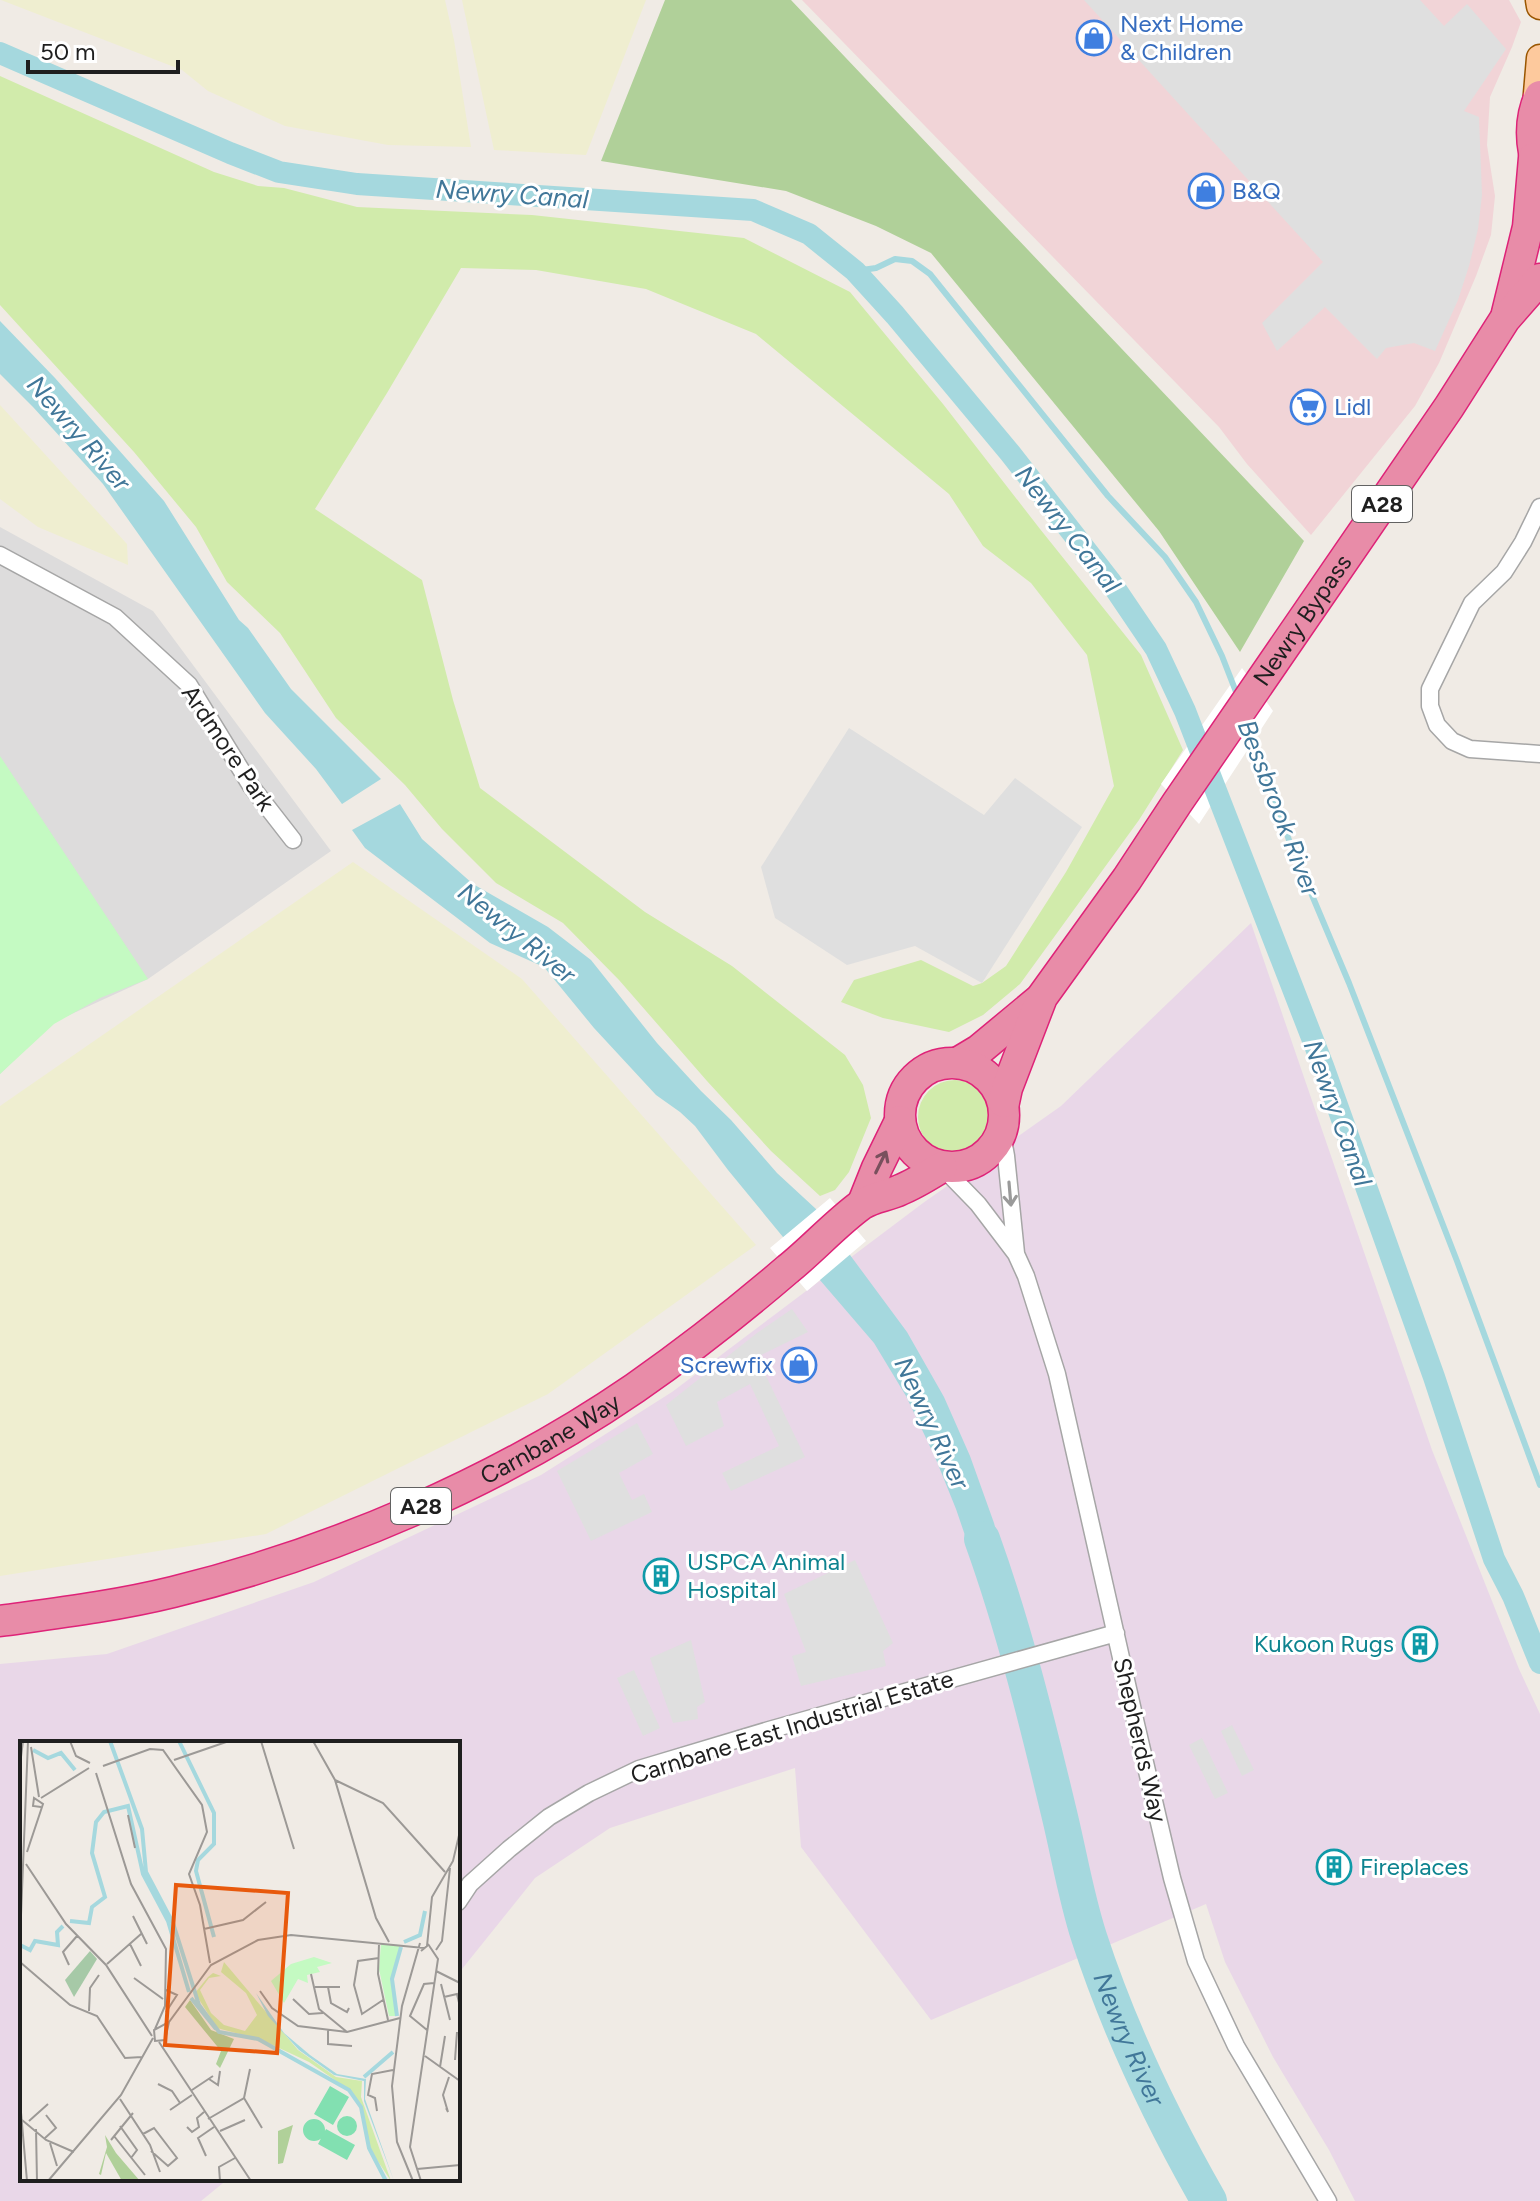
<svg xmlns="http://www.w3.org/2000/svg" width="1540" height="2201" font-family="Figtree,sans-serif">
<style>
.residential{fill:#dddcdc}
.commercial{fill:#f1d4d7}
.industrial{fill:#e9d7e8}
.farmland{fill:#efeed0}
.grass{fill:#d1ebab}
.forest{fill:#b0d099}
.park{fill:#c4fac2}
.parking{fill:#dfdfdf}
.water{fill:#a5d8de}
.pier{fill:#fff}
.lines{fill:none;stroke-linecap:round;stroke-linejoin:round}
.stream{stroke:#a5d8de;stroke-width:6}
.canal{stroke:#a5d8de;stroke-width:22}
.river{stroke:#a5d8de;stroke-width:36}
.street-casing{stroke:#a6a6a6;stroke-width:19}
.primary-casing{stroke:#9a5600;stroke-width:29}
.highway-casing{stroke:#de2378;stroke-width:33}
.street{stroke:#fff;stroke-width:16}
.primary{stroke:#fdc99d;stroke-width:26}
.highway{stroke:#e88ca8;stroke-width:30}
.oneway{stroke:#79505d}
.oneway2{stroke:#9a9a9a}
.labels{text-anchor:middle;stroke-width:6;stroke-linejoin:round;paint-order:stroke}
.shield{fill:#fff;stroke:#626262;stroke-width:2}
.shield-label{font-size:22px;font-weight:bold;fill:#1f1f1f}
.shop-label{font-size:24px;fill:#366cbe;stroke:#fff;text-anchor:start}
.street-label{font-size:24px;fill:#1f1f1f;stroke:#fff}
.culture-label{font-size:24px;fill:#0d838f;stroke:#fff;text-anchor:start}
.water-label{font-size:26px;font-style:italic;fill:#417799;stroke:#fff}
.inset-river{fill:none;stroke:#a5d8de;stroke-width:4}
.inset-road{fill:none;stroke:#9c9996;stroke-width:2}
.view{fill:#e8590c;fill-opacity:0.15;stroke:#e8590c;stroke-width:4}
.inset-edge{fill:none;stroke:#1f1f1f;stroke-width:4}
</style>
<rect width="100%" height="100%" fill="#f0ebe5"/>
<path class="residential" d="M0 527 153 611 331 851 148 979 52 1023 0 1074Z"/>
<path class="commercial" d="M802 0H1509L1521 22 1512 47 1490 97 1487 145 1495 196 1491 235 1476 276 1439 363 1415 406 1311 535 1247 464 1219 427Z"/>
<path class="industrial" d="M1251 923 1432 1450 1519 1669 1540 1714V2201H1355L1329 2150 1273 2057 1225 1962 1206 1904 931 2020 801 1847 795 1768 610 1828 535 1878 458 1974V1743H22V2179H228L201 2201H0V1664L107 1654 314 1582 541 1475 672 1392 923 1203 1061 1106Z"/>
<path class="farmland" d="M1 0H445L454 40 471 147 388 145 285 126 208 91 182 70Z
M462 0H646L586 155 494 150Z
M0 405 127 544 128 565 38 527 0 499Z
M353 862 522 979 756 1245 548 1394 266 1534 0 1576V1106Z"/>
<path class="grass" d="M0 76 214 172 258 186 284 188 357 207 532 215 744 238 850 292 943 404 1040 529 1141 655 1183 750 1139 820 1020 984 983 1015 949 1032 883 1018 841 1002 854 980 921 960 973 986 982 983 1006 966 1066 872 1114 786 1087 655 1031 583 983 546 949 494 756 334 646 289 536 270 461 268 387 393 315 509 422 580 453 700 480 788 645 912 732 966 845 1055 863 1085 871 1118 849 1172 835 1190 820 1196 771 1151 707 1081 619 980 563 923 496 883 442 829 405 785 336 718 280 633 227 582 196 527 134 452 0 305Z
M918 1117a37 37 0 1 1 74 0a37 37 0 1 1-74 0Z"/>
<path class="forest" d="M665 0H791L1304 541 1240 652 1159 531 931 253 876 226 786 191 601 161Z"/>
<path class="park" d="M0 756 148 979 100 998 54 1024 0 1074Z"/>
<path class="parking" d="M1084 0H1420L1444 26 1467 4 1506 49 1464 111 1479 117 1482 195 1478 229 1469 266 1458 300 1435 351 1414 343 1386 348 1377 359 1325 307 1277 351 1262 323 1323 262Z
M849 728 984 815 1015 778 1082 827 982 983 915 946 847 965 775 918 761 867Z
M792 1309 808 1332 757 1357 805 1457 731 1491 722 1473 779 1446 750 1384 717 1402 724 1426 686 1446 666 1405 757 1333Z
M637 1423 653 1454 619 1473 632 1500 644 1494 652 1512 591 1541 557 1471Z
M855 1560 893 1643 883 1651 886 1666 801 1686 792 1656 806 1652 784 1594Z
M691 1640 705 1702 697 1707 698 1719 673 1723 650 1658Z
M634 1670 660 1728 643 1736 617 1678Z
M1232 1725 1254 1770 1242 1776 1221 1731Z
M1202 1738 1228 1793 1215 1799 1189 1745Z"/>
<path class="water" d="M0 321 55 378 164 501 239 620 248 628 291 689 381 779 342 804 316 769 265 713 103 484 33 407 0 374Z
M400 804 422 839 473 884 548 927 591 960 657 1043 701 1091 731 1120 777 1173 816 1209 907 1332 944 1397 970 1456 994 1523 1009 1580 985 1594 956 1509 935 1457 906 1396 874 1343 783 1237 728 1170 695 1126 680 1112 656 1095 594 1028 544 967 490 943 365 848 352 830Z"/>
<path class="pier" d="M1242 668 1273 711 1199 824 1161 784Z
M830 1198 866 1241 807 1291 770 1248Z"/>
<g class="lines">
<path class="stream" d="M855 271 876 268 895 259 912 261 930 274 1108 496 1165 557 1196 602 1222 656 1238 697
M1247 719 1290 843 1349 983 1457 1261 1540 1485"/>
<path class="canal" d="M0 53 230 153 279 172 357 184 753 210 809 234 855 271 895 315 1010 453 1110 581 1156 649 1185 711 1323 1066 1434 1377 1494 1559 1513 1596 1540 1663"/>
<path class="river" id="s1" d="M982 1539C1014 1628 1037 1721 1059 1813 1069 1854 1076 1897 1089 1937 1119 2029 1161 2117 1209 2201"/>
<g class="street-casing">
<path id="street" d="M1540 507 1523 542 1504 572 1472 603 1430 689V706L1437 725 1452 741 1470 749 1540 754
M0 555 115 617 189 685 251 786 293 840
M1002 1134 1006 1156 1016 1253
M942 1167 978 1204 1016 1254 1026 1276 1057 1374 1136 1724 1172 1878 1196 1961 1236 2046 1328 2201
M458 1902 470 1884 509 1849 549 1817 589 1793 639 1769 769 1730 1116 1633"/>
</g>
<g class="primary-casing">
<path id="primary" d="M1539 0 1540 6
M1536 105 1540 58"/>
</g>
<g class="highway-casing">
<g id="highway">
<path d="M1540 96C1528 122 1531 149 1540 174"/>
<path d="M1507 313 1528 227 1534 158"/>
<path d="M959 1062 979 1050 1038 1001"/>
<circle cx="952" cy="1115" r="52"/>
<path id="s2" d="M1004 1102 1007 1088 1042 997 1127 879 1177 803 1449 407 1505 319 1540 279"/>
<path d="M863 1203 877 1168 900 1121"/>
<path id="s3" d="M0 1621C58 1613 116 1606 173 1592 335 1552 498 1482 635 1388 688 1351 739 1311 788 1269 813 1249 835 1224 861 1205 872 1197 888 1196 900 1190 915 1184 929 1175 942 1167"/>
</g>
</g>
<use href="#street" class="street"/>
<use href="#primary" class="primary"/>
<use href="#highway" class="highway"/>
</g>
<defs><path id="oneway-shaft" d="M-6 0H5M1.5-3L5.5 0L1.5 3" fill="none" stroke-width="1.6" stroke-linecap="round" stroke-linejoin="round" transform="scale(2)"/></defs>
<use class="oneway" href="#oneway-shaft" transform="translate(881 1162) rotate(-64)"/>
<use class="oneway2" href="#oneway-shaft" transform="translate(1010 1194) rotate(85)"/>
<defs>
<g id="shop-ring" transform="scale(1.8)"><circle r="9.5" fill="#fff" stroke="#3f7fe0" stroke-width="1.5"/><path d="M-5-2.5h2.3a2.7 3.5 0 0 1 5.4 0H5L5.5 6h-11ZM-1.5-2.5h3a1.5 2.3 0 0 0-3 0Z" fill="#3f7fe0"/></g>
<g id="supermarket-ring" transform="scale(1.8)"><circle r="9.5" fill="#fff" stroke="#3f7fe0" stroke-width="1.5"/><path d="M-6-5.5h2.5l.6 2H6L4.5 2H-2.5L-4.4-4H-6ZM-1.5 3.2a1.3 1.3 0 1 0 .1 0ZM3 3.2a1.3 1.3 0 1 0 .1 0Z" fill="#3f7fe0"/></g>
<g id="building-ring" transform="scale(1.8)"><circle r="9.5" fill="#fff" stroke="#0f9aa8" stroke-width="1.5"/><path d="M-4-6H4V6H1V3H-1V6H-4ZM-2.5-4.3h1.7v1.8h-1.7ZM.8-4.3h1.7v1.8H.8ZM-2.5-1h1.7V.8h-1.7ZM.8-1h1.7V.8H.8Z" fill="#0f9aa8"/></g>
</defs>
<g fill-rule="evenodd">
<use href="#shop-ring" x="1094" y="38"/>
<use href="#shop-ring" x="1206" y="191"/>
<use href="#supermarket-ring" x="1308" y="407"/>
<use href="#shop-ring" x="799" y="1365"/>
<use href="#building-ring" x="661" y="1576"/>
<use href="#building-ring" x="1420" y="1644"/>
<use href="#building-ring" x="1334" y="1867"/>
</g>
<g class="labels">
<g class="shield">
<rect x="1352" y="486" width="60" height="36" rx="6"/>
<rect x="391" y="1488" width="60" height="36" rx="6"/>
</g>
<g class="shield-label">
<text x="1382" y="512">A28</text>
<text x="421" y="1514">A28</text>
</g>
<g class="shop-label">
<text x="1120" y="32">Next Home<tspan x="1120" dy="28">&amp; Children</tspan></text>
<text x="1232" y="199">B&amp;Q</text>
<text x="1334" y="415">Lidl</text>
<text x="773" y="1373" text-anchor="end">Screwfix</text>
</g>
<g class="street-label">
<text dy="8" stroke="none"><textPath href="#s2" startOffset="570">Newry Bypass</textPath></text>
<text transform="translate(228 748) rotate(56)" y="8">Ardmore Park</text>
<text dy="8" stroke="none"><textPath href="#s3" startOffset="584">Carnbane Way</textPath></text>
<text transform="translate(792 1727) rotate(-17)" y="8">Carnbane East Industrial Estate</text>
<text transform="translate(1140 1740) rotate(77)" y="8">Shepherds Way</text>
</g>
<g class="culture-label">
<text x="687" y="1570">USPCA Animal<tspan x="687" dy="28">Hospital</tspan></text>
<text x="1394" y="1652" text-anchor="end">Kukoon Rugs</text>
<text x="1360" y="1875">Fireplaces</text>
</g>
<g class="water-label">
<text transform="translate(512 194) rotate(4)" y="9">Newry Canal</text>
<text transform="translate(79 433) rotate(49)" y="9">Newry River</text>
<text transform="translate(1068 529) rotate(52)" y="9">Newry Canal</text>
<text transform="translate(1279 808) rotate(69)" y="9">Bessbrook River</text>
<text transform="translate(517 933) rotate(39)" y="9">Newry River</text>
<text transform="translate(1338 1113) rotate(70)" y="9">Newry Canal</text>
<text transform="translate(932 1423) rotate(65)" y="9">Newry River</text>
<text dy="9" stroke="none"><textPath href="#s1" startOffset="522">Newry River</textPath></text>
</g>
</g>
<g transform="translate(20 1741)">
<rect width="440" height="440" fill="#f0ebe5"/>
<path d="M204 221 278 309 316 336 342 340 341 356 371 440 351 410 342 369 332 351 289 321 242 299 197 287 175 252 188 236 193 232 201 235 189 237 180 249 191 272 204 284 225 290 237 274 226 252 201 231Z" fill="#d1ebab"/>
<path d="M170 259 191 289 214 298 200 327 196 323 201 310 165 266ZM273 384 263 422 258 423V390ZM85 394 96 412 120 440H102L86 412 81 434 79 433 87 406Z" fill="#b0d099"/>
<path d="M70 210 77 218 54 256 45 239Z" fill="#a6c9a7"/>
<path d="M361 203 380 204 371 238 377 275H369L359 228ZM294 216 312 222 297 226 300 231 287 234 288 242 278 238 264 262 251 240 271 223Z" fill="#c4fac2"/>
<path d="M310 345 329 356 313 384 294 373ZM317 385a10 10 0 1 1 20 0a10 10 0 1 1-20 0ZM283 389a11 11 0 1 1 22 0a11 11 0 1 1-22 0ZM306 388 335 404 327 419 298 403Z" fill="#82e0b1"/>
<path d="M236 252 264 292 290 314 317 333 346 338 345 358 374 440 344 360V340L314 334 279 309 248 275Z" fill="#a5d8de"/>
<path class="inset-river" d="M90 0 122 88 126 131 153 182 179 264 199 291 238 298 329 349 341 366 349 407 366 440M159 0 194 72V103L178 119 176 130 194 196M13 9 28 17 41 12 55 29M50 180 69 182 72 166 85 156 72 112 76 81 84 71 108 65 123 133 148 180 169 251M384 201 400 194 405 170M0 204 10 209 15 200 38 204 37 191 43 185M171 257 196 288M377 275 372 238 381 206M344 336 373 311"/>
<path class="inset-road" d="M50 0 56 15 70 22M241 0 274 108M293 0 315 39 356 177 369 201M11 6 19 56M154 19 209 0M0 24 3 0M83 25 130 8 143 9 182 64 187 91 169 133 180 164 190 222M76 32 111 143 146 208 145 265 135 288M315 39 363 62 425 131M21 57 69 27M108 74 115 107M7 111 23 63 14 57 13 65 21 66M6 123 46 183 86 224 132 295M113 175 127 203M184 188 223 179 246 161M0 199 8 0M110 203 121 225M359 203 358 233 368 279M416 209 422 200 430 127M401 210 407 205 412 156 433 120 440 90M359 217 338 220 334 244 342 273 363 259M0 221 50 264 77 275 105 317 122 316M87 223 121 193M49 224 43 211 57 195M416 230 440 242M291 233 299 268 327 291M114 237 143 258M421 243 430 279M295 246H320M308 246 311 262 327 271 329 267M240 250 252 267 278 285 327 291 380 277M424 256 437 253 440 266M273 258 289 273 303 272M69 270 70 247 79 234M146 271 157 254 146 249M149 281 145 299 135 300 134 289 149 281 191 224 238 199 271 194 404 207M308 289V303L332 305M407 289 390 275 404 243 414 242M139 301 231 440M405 315 440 340M435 319 437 291M420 326 425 295M189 338 198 344 200 330M138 343 152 350 160 362M172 349 193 335M224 357 242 387M100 358 130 404 140 431M0 360 7 440M426 367 428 371 423 354 429 336M150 369 172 354M357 370 355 357 348 354 352 333 373 329M188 378 224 357 230 328M2 379 26 399 54 411M9 380 28 363M100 385 117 409 111 417M167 386 172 391 179 386 177 377 184 371M16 388 17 440M200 390 225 379M123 393 134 387 157 417 148 425 131 410M94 395 125 434M25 397 36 387 26 374M91 399 113 372M30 402 37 425M186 415 178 397 194 386M397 428 440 424M28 440 101 354 133 297M200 440 199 426 215 417M393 440 377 401 372 345 382 265 400 202M401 440 390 406 418 218 408 203"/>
<path class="view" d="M156 144 268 152 257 312 145 304Z"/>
<rect width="440" height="440" class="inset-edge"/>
</g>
<path d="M28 60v12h150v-12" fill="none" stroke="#1f1f1f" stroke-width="4"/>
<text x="40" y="60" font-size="24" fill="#1f1f1f" stroke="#ffffff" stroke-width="6" paint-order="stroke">50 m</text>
</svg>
